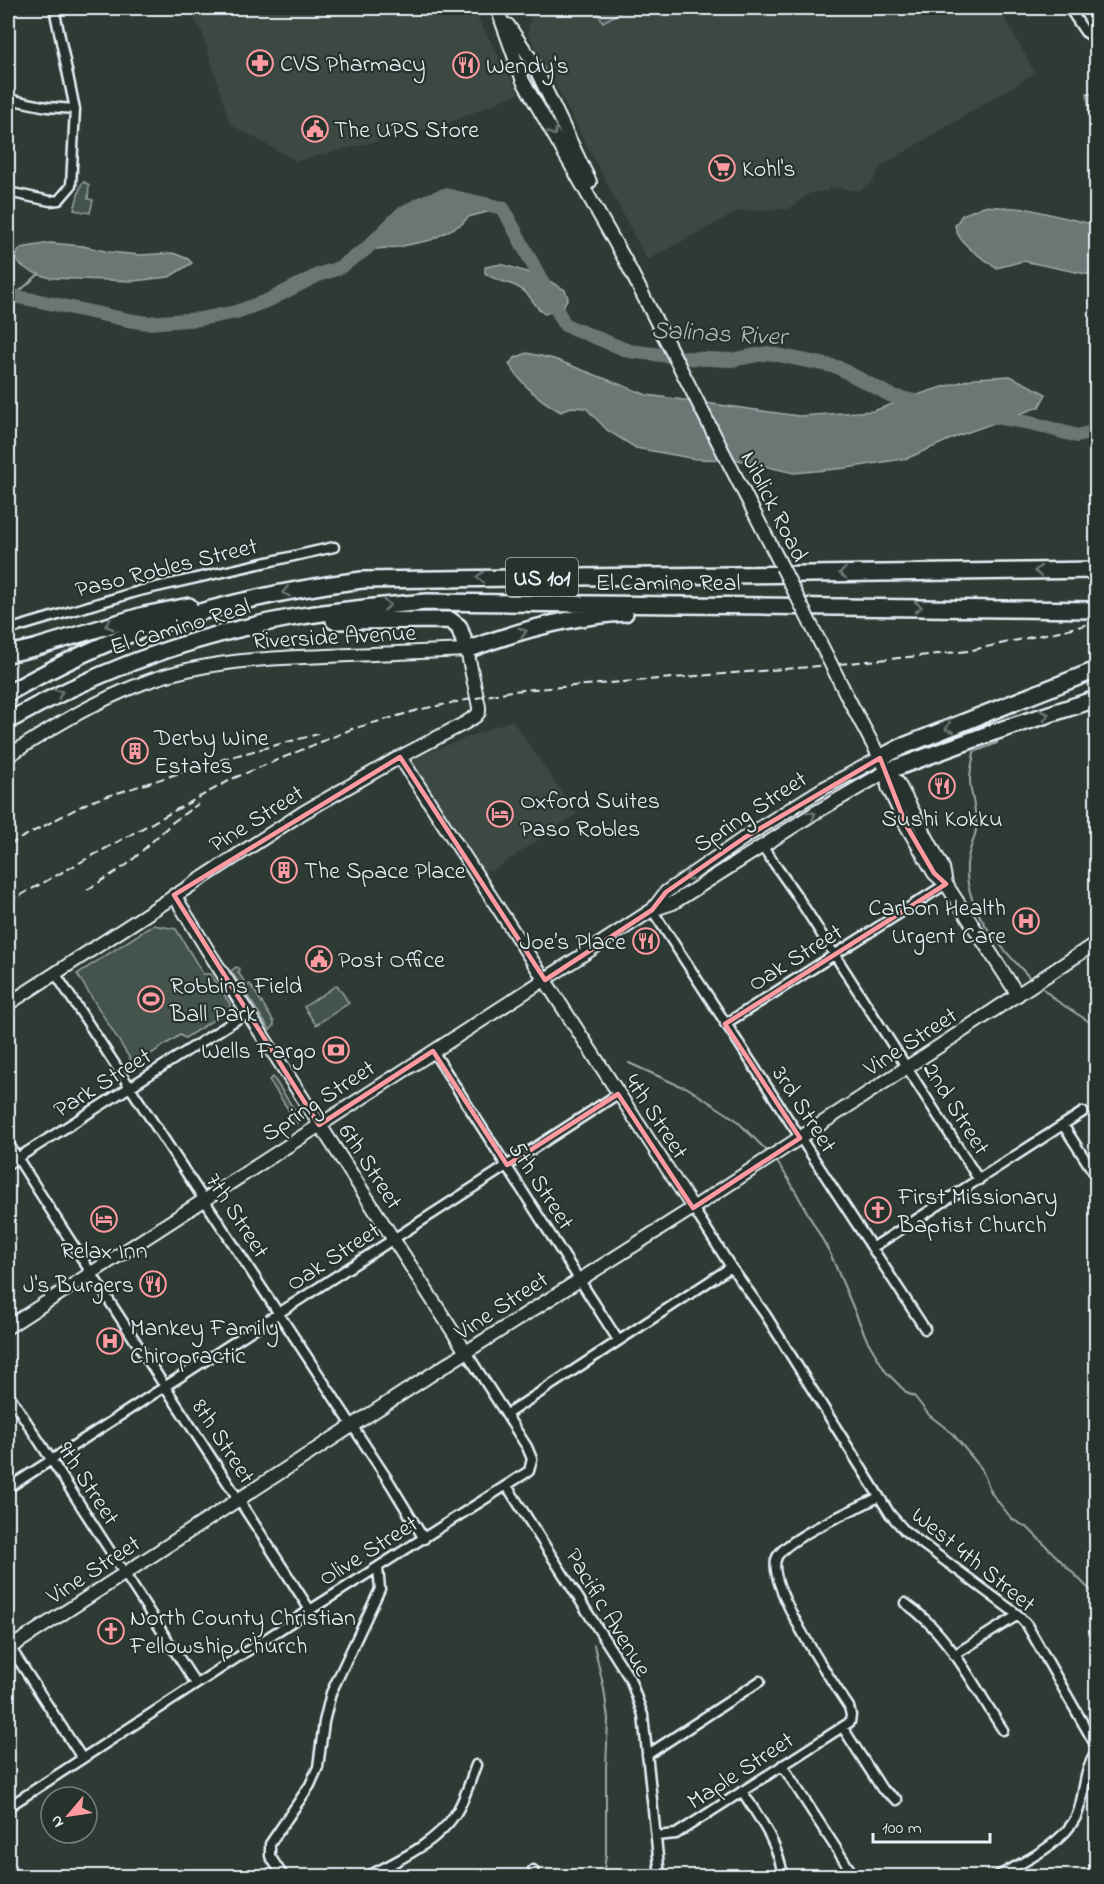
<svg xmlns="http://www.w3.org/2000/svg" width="1104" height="1884" font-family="'Indie Flower',sans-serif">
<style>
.built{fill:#3b4843}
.green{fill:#45524e;stroke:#96a2a3;stroke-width:1.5}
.water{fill:#6b7775;stroke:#9da8a9;stroke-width:1.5}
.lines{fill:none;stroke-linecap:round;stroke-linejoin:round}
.stream{stroke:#9da8a9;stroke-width:2}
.river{stroke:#6b7775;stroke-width:14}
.street-casing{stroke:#e8f1f8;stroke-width:13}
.secondary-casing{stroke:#e8f1f8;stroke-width:16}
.highway-casing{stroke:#e8f1f8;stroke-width:20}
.street{stroke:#26332d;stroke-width:8}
.secondary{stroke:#26332d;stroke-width:12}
.highway{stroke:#26332d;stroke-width:15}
.rail{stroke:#e8f1f8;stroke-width:2;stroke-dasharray:9 4.5;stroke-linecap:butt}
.secondary-bridge-casing{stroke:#e8f1f8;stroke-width:16;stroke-linecap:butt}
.secondary-bridge{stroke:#26332d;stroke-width:12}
.oneway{stroke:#6a7674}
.marked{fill:none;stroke:#ff9aa2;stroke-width:4.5;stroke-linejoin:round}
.labels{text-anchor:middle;stroke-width:4.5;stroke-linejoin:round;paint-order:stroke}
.shield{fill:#26332d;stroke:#aeb8bb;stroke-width:1.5}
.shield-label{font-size:22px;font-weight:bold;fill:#e8f1f8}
.poi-label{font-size:24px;fill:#e8f1f8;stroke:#26332d;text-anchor:start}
.street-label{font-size:24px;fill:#e8f1f8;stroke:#26332d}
.water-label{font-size:26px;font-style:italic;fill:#b0babd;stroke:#26332d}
</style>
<rect width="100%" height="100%" fill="#2e3b35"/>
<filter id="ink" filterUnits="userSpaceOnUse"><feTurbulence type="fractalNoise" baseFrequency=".0167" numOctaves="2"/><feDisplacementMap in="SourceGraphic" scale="12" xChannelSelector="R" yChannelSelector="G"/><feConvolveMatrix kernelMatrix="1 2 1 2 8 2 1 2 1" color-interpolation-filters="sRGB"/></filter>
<g filter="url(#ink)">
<path class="built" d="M188 8H472L519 93 446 124 296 161 230 124 202 32Z
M525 8H999L1035 73 880 167 872 183 859 191 831 187 827 191 810 193 789 209 739 211 647 260 528 33 530 16Z
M512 720 577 814 492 871 482 870 412 767 414 758Z"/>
<path class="green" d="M594 8H628L603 22Z
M1087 93 1096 95V183Z
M84 182 89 185 88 199 93 200 90 213 74 210 81 185Z
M153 925 176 929 203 974H211L230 1004 229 1010 185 1038 180 1035 134 1065 77 974Z
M236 967 239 968 240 970 238 972 247 986 250 984 274 1022V1026L270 1030 231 971Z
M337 985 349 1003 316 1025 304 1007Z
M273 1077 298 1115 297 1123 269 1080Z"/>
<path class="water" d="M445 195 503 208 468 217 462 224 431 240 398 247 365 250 401 214 426 201Z
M984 206 1028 209 1096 225V276L1023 261 997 268C982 257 959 246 955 226L962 215Z
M50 243 83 246 109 252 140 255 173 253 188 259 192 263 169 277 133 281 51 278C38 275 20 269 14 256L21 248Z
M501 264 542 277 565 290 568 298 562 308 545 314C536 309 533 299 525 292 514 281 496 283 485 273V267Z
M527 353 554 359 647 395 799 416 873 411 929 391 975 378 1010 376 1046 394 1039 407 960 435 908 458 847 468 794 473 738 460 696 459 636 448 607 430 586 408 571 407 561 412C538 399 523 386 509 364L515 358Z"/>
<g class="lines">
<path class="stream" d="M14 296 39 274
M998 736 997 743 974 752C973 761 970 770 970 779 970 796 978 812 976 830 974 842 967 853 967 865 964 911 1002 948 1031 979
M1040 986 1057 1001 1096 1026
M629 1063 680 1086 686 1087 735 1119 769 1153
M775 1159 789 1180 830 1253 867 1340 886 1372 907 1393 915 1397 929 1415 952 1433 981 1468 992 1494 1012 1519 1028 1528 1096 1596
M594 1645 604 1689 608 1719 606 1768V1855L603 1876"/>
<path class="river" d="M8 296C17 296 25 299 35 300L128 320 147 323 200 319 236 312 269 300 318 275 339 268 365 250 401 214 426 201 445 195 503 208 565 325 629 351 687 358 731 360 768 353 837 367 892 396 925 403
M988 416 1031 423 1077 436 1096 431"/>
<g class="street-casing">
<path id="street" d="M1069 8 1085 32 1096 39
M8 99 47 107 75 109
M8 192 50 201 59 200 71 186 75 109 54 8
M8 630 139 591 334 547
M762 846 797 896 979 1180
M652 910 925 1329
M55 973 390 1483 424 1539
M725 1024 946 884
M433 1051 618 1340
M1063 1125 1096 1176
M8 1143C107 1300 210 1454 310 1610
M8 1164 247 1013
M693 1208 731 1267 765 1314 890 1514 905 1531 1018 1615 1027 1625 1096 1746
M872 1248 1083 1112
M8 1393 196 1684
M507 1414 731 1267
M507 1486 630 1679 643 1715 660 1876
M8 1488 618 1094
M905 1603C949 1633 974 1686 1003 1730
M10 1647 82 1758
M954 1655 1018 1615
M843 1728 882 1789 897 1800
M647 1755 760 1681
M782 1765 854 1876
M742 1791C760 1819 778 1843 783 1876
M8 1807 310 1610 529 1471 532 1459 527 1447 466 1352
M656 1836 676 1834 850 1722 851 1715 849 1707C833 1683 764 1582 777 1557 787 1538 857 1508 879 1497
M389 1866 396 1876
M533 1870 534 1876
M283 1876 270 1856V1844L310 1785 318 1767 324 1722 331 1693 380 1589 378 1568
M368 1876C397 1861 437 1843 456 1813 465 1799 470 1781 476 1765
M998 1876C1025 1861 1070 1841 1079 1809 1085 1789 1084 1770 1096 1752"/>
</g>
<g class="secondary-casing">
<path id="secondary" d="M497 8 523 81 625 260 782 567
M8 9 10 8
M508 25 531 59 590 182
M848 698 887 771 898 783 943 868 946 884
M8 756C51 728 95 701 143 683 202 661 265 658 327 656 374 654 420 652 467 650L479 707V712L476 716 465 723 400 757 304 812 8 1004
M400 757 693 1208
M887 771 888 787 906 825 934 873 946 884 1018 995
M174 895 210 954 466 1352
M653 909 666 892 744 838 822 789 880 758
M8 1327 652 910 673 903 813 814 887 771
M8 1649 466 1352 693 1208 1096 943"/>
</g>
<g class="highway-casing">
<path id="highway" d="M334 621 450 620 459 627 467 650C517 631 571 616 625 613
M8 654 34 648 144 615 189 606
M8 693C54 667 102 643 153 626 221 604 291 589 362 580L1096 570
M8 721C95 672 191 636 290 618 335 610 381 606 426 602L1096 610
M880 758 901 747 1096 670
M887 771 994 732 1096 699"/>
</g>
<use href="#street" class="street"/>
<use href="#secondary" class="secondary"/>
<use href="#highway" class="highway"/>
<path class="rail" d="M8 845 89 802 227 758 318 734
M87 890 128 864 173 822 198 804
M8 902 234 778 352 729 422 709 511 691 809 667 968 651 1082 626 1096 621"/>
<g class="secondary-bridge-casing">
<path id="secondary-bridge" d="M782 567 848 698"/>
</g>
<use href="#secondary-bridge" class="secondary-bridge"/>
</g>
<defs><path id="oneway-chevron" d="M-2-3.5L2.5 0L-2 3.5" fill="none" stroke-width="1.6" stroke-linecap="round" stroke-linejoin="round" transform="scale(1.5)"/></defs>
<g class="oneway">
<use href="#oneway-chevron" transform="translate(553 132) rotate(60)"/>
<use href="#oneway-chevron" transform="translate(1038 571) rotate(179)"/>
<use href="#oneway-chevron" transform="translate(843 573) rotate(179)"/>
<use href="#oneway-chevron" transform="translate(480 577) rotate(179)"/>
<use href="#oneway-chevron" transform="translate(286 592) rotate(168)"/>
<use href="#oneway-chevron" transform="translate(387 605) rotate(-5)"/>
<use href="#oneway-chevron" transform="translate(918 607)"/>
<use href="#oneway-chevron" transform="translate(109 625) rotate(164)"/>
<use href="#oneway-chevron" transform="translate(523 632) rotate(-17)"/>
<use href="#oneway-chevron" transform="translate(59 693) rotate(-26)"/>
<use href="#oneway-chevron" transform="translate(1045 715) rotate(-18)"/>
<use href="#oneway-chevron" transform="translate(949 728) rotate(159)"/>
<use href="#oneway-chevron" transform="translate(812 815) rotate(-31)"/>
<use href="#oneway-chevron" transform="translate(688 877) rotate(145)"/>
</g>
</g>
<path class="marked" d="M400 757 545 980 652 910 666 892 744 838 880 758 906 825 934 873 946 884 725 1024 800 1138 693 1208 618 1094 507 1165 433 1051 319 1125 174 895Z"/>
<defs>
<g id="pharmacy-ring" transform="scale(1.35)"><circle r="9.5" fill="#26332d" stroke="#ff9aa2" stroke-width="1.5"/><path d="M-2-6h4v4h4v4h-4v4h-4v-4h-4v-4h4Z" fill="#ff9aa2"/></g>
<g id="restaurant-ring" transform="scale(1.35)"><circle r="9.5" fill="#26332d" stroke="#ff9aa2" stroke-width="1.5"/><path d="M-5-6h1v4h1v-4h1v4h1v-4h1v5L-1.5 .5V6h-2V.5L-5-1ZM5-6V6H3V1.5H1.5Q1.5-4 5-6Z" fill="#ff9aa2"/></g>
<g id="civic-ring" transform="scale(1.35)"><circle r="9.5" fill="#26332d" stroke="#ff9aa2" stroke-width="1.5"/><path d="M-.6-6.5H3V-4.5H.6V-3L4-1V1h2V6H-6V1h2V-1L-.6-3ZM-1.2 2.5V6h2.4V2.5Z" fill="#ff9aa2"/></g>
<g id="supermarket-ring" transform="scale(1.35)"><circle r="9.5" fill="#26332d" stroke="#ff9aa2" stroke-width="1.5"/><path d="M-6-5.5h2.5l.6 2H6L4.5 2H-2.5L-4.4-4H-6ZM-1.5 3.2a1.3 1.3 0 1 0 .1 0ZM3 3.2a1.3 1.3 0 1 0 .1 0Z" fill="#ff9aa2"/></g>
<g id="building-ring" transform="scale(1.35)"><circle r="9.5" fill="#26332d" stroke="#ff9aa2" stroke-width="1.5"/><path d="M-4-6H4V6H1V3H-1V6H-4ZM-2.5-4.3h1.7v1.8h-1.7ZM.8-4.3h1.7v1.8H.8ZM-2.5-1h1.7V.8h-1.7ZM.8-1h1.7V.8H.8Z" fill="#ff9aa2"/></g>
<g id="hotel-ring" transform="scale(1.35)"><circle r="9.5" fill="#26332d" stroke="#ff9aa2" stroke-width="1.5"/><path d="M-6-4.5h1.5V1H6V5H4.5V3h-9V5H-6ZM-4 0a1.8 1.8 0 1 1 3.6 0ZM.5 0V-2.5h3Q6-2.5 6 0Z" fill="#ff9aa2"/></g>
<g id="hospital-ring" transform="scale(1.35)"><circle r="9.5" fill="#26332d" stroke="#ff9aa2" stroke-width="1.5"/><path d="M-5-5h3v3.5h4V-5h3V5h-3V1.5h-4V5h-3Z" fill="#ff9aa2"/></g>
<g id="stadium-ring" transform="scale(1.35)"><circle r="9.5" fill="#26332d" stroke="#ff9aa2" stroke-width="1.5"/><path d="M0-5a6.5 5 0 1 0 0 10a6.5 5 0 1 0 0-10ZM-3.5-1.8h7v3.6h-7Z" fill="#ff9aa2"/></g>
<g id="bank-ring" transform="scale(1.35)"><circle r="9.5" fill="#26332d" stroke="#ff9aa2" stroke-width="1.5"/><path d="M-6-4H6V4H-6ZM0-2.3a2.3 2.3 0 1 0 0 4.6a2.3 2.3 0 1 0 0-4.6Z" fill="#ff9aa2"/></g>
<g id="church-ring" transform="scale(1.35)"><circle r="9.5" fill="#26332d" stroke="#ff9aa2" stroke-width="1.5"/><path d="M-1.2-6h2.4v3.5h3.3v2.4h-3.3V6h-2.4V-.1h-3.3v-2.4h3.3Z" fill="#ff9aa2"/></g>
</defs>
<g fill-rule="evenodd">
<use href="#pharmacy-ring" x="260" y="63"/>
<use href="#restaurant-ring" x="466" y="65"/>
<use href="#civic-ring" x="315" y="129"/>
<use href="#supermarket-ring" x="722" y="168"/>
<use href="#building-ring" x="135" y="751"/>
<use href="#restaurant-ring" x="942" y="786"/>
<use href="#hotel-ring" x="500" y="814"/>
<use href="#building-ring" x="284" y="870"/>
<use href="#hospital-ring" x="1026" y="921"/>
<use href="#restaurant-ring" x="646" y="941"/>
<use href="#civic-ring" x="319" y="959"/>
<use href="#stadium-ring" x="151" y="999"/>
<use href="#bank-ring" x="336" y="1050"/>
<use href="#church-ring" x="878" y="1210"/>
<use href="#hotel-ring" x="104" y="1219"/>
<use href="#restaurant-ring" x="153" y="1284"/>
<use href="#hospital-ring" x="110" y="1341"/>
<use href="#church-ring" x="111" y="1631"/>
</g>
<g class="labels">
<rect class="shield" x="506" y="558" width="72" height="38" rx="4.5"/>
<g class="shield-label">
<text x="542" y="585">US 101</text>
</g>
<g class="poi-label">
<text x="280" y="71">CVS Pharmacy</text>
<text x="486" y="73">Wendy's</text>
<text x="334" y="137">The UPS Store</text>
<text x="742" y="176">Kohl's</text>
<text x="154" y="745">Derby Wine<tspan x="154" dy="28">Estates</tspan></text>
<text x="520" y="808">Oxford Suites<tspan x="520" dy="28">Paso Robles</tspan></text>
<text x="942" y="826" text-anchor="middle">Sushi Kokku</text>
<text x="304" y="878">The Space Place</text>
<text x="1006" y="915" text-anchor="end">Carbon Health<tspan x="1006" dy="28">Urgent Care</tspan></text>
<text x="626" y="949" text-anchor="end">Joe’s Place</text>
<text x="338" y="967">Post Office</text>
<text x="170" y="993">Robbins Field<tspan x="170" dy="28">Ball Park</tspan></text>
<text x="316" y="1058" text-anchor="end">Wells Fargo</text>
<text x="898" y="1204">First Missionary<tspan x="898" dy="28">Baptist Church</tspan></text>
<text x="104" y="1258" text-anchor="middle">Relax Inn</text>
<text x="134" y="1292" text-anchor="end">J's Burgers</text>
<text x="130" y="1335">Mankey Family<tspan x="130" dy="28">Chiropractic</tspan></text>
<text x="130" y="1625">North County Christian<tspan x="130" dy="28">Fellowship Church</tspan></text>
</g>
<g class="street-label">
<text transform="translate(775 506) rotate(63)" y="8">Niblick Road</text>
<text transform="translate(166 567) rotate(-14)" y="8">Paso Robles Street</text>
<text x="668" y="590">El Camino Real</text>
<text transform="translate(180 626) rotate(-17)" y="8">El Camino Real</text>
<text transform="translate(334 636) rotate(-3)" y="8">Riverside Avenue</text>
<text transform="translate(750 811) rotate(-33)" y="8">Spring Street</text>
<text transform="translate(256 818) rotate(-32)" y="8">Pine Street</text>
<text transform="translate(795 957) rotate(-32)" y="8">Oak Street</text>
<text transform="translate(910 1041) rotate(-33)" y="8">Vine Street</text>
<text transform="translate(102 1082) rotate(-32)" y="8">Park Street</text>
<text transform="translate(318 1100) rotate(-33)" y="8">Spring Street</text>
<text transform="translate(957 1108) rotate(58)" y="8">2nd Street</text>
<text transform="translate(805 1109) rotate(57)" y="8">3rd Street</text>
<text transform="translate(657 1116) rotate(57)" y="8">4th Street</text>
<text transform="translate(371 1166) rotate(57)" y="8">6th Street</text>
<text transform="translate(542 1185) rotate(57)" y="8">5th Street</text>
<text transform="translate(238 1215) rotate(57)" y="8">7th Street</text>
<text transform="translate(333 1256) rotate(-33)" y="8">Oak Street</text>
<text transform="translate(501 1305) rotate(-33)" y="8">Vine Street</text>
<text transform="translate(224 1441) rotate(57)" y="8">8th Street</text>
<text transform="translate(89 1483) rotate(57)" y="8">9th Street</text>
<text transform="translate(368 1550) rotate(-32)" y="8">Olive Street</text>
<text transform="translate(974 1559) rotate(39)" y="8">West 4th Street</text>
<text transform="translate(93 1569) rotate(-33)" y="8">Vine Street</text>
<text transform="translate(609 1612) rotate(59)" y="8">Pacific Avenue</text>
<text transform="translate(740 1770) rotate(-33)" y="8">Maple Street</text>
</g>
<g class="water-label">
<text transform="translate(719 332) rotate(3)" y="9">Salinas River</text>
</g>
</g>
<rect width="1104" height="1884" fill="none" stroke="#26332d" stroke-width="30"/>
<rect x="15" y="15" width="1074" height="1854" fill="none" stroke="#e8f1f8" stroke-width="2" filter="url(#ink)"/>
<g transform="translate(69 1815) rotate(241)"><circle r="28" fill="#26332d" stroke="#747f7e" stroke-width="1.5"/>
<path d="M0-4.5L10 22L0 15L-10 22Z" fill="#ff9aa2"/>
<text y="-9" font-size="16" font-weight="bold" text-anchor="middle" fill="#e8f1f8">N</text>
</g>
<path d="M873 1833v9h117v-9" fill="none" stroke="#e8f1f8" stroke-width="3"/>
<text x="882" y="1833" font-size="18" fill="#e8f1f8" stroke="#26332d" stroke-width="4.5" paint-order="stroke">100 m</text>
</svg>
